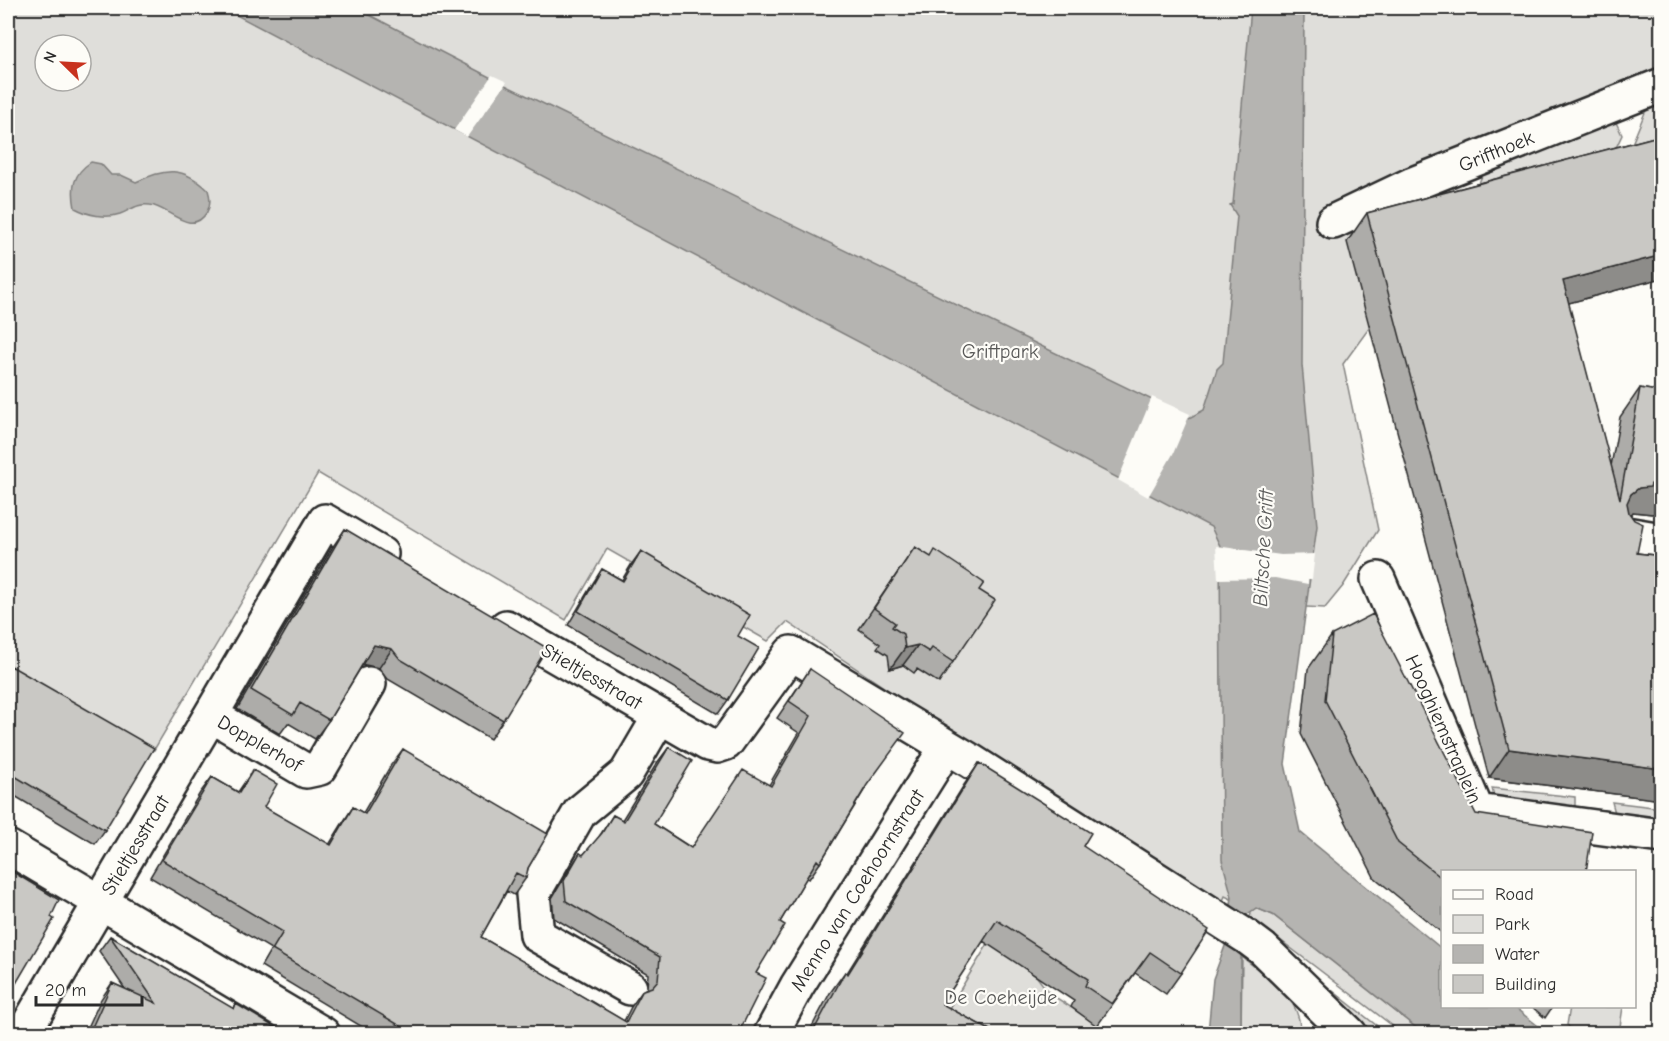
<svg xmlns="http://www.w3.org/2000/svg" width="1669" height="1041" font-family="'Comic Neue',sans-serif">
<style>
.green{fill:#dfdeda;stroke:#858482;stroke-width:1.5;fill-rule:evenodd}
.water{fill:#b5b4b1;stroke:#7e7d7b;stroke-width:1.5}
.pier{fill:#fdfcf7}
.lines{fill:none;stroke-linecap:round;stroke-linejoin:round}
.minor-casing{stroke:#2b2b2b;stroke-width:38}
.minor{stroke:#fdfcf7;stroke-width:33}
.wall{fill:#adaca9;stroke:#2b2b2b;stroke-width:1.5}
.shaded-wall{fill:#8d8c89;stroke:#2b2b2b;stroke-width:1.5}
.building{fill:#c9c8c4;stroke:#2b2b2b;stroke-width:1.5}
.labels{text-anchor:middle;stroke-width:4.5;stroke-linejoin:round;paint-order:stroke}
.street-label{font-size:20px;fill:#2b2b2b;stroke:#fdfcf7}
.park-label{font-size:20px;fill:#585857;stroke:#fdfcf7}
.water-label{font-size:21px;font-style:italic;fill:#5b5b5a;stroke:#fdfcf7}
</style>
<rect width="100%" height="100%" fill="#fdfcf7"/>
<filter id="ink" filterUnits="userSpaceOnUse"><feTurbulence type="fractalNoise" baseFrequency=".0167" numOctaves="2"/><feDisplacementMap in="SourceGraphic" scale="12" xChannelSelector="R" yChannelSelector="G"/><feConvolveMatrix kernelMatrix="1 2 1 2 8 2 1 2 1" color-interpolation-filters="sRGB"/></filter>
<g filter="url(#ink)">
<path class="green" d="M8 8H1661V74L1414 174 1370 327 1343 364 1378 530 1343 586 1325 608 1269 605 1232 897 1231 899 1225 896 1222 903 991 759 787 622 768 641 607 549 566 620 318 473 154 750 8 669V169L12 158 8 156ZM45 45H81V81H45Z
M1661 94V155L1629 151 1651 98Z
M1612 114 1622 135 1613 154 1476 190 1488 162Z
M1492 788 1575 797V812L1495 801Z
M1612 802 1661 808V823L1616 817Z
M1256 908 1273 915 1423 1033H1402L1250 917 1251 914 1249 912Z
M1000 924 1017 963 1037 977 1049 993 1110 1033H959L940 1023Z
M1285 953 1386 1033H1365Z
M1242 957C1265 976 1302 996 1300 1033L1241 1034Z
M1570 1007H1623L1619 1033H1577L1567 1025Z"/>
<path class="water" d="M223 8H356L505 85 1189 418 1204 410 1217 369 1223 363 1237 216 1230 205 1233 204 1251 8H1304L1302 365 1317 526 1285 764 1300 832 1442 949V1006L1514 1007 1547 1033H1423L1273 915 1256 908 1245 916 1241 955V1033H1208L1213 979 1225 946 1232 897 1222 860 1220 546 1211 527Z
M91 162 101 164 111 175H121L136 182C165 168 183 166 208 190 211 199 211 205 207 212 191 238 169 207 150 205 137 203 131 210 120 214 105 219 88 215 75 208 71 187 73 174 91 162Z"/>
<path class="pier" d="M492 75 507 82 467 137 454 130Z
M1152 397 1190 414 1173 454 1148 497 1118 480Z
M1216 546 1281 555 1315 554 1312 579H1308V584L1275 578 1218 579Z"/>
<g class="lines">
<g class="minor-casing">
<path id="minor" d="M1333 222 1413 184 1662 85
M1626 534 1662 540
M1378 579 1477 811 1662 836
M506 627 708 744 717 746 726 743 791 653 971 761 1247 937 1263 949 1350 1034
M211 715 306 771 320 768 369 684
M8 847 323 1034
M630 988 537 935 533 894 580 812 626 774 660 716
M23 1034 325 521 381 554
M771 1034 797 986 946 748"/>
</g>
<use href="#minor" class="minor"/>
</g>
<path class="wall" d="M1662 135V278L1568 303 1611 466 1620 417 1640 388 1662 392V515L1633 512 1630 515 1637 553 1662 556V800L1489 778 1347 242 1367 213Z
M345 529 503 720 490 739 386 678 379 668 363 664 329 720 315 739 288 723 280 734 237 709 332 548Z
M915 547 979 590 953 662 939 683 917 669 914 673 903 665 890 669 888 655 877 648 880 644 859 629Z
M641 551 738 636 728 700 718 714 568 625 593 583 602 569 622 580 631 565Z
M1332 635 1443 872V934L1374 877 1301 734 1308 669Z
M11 666 105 830 95 844 8 792V671Z
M810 669 865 789 820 863 809 879 806 878 780 922 756 973 738 1034H374L261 966 271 949 150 877 200 793 212 777 238 792 253 770 264 807 329 845 342 824 353 807 363 813 391 765 403 749 528 868 526 878 514 895 507 891 481 937 624 1021 631 1007 643 990 647 988 648 974 554 918 552 898 569 870 580 853 583 855 597 840 613 815 622 820 657 763 669 747 654 824 690 847 769 785 799 733 777 718Z
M979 763 1083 846 1181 973 1166 994 1135 973 1097 1026 1071 1007 1074 1001 983 941 942 1004 997 1034H808L830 993 845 972 847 973 964 785Z
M110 936 233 1009 236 1004 286 1034H85L101 999 112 983 125 989 99 951Z
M1531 1006H1553L1545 1018Z"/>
<path class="shaded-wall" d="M1662 255V278L1543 310 1563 281Z
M1651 484 1662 485V515L1633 512 1630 516 1619 517 1631 494 1639 488Z
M374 645 392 649 379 668 361 664Z
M918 645 903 665 890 669 905 648Z
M1509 749 1662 769V800L1489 778Z"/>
<path class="building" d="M1662 135V255L1563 281 1620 499 1640 388 1662 392V485L1651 484 1650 487 1639 488 1631 494 1627 503 1629 513 1634 520 1643 524 1637 553 1662 556V769L1509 749 1367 213Z
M345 529 547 648 503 720 400 659 392 649 374 645 329 720 300 703 293 715 251 690Z
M915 547 931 557 935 550 971 574 984 583 979 590 995 600 953 662 932 648 929 652 918 645 905 648 903 634 892 627 895 623 874 608Z
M641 551 750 615 738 636 759 648 728 700 578 611 602 569 623 581Z
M1373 614 1476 814 1592 832 1586 872H1443V879L1398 843 1325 700 1332 635Z
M11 666 154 748 105 830 8 772V680Z
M810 669 905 733 867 785 820 863 817 860 780 922 785 925 756 973 766 978 738 1034H414L272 950 283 932 162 860 212 777 239 793 253 770 277 784 264 807 331 845 353 807 365 814 403 749 548 834 528 868 526 878 516 873 481 937 626 1022 643 990 652 987 658 980 660 957 566 901 564 881 580 853 583 855 602 833 613 815 624 821 669 747 692 761 654 824 691 848 743 770 771 786 811 716 789 701Z
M979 763 1091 833 1083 846 1209 930 1181 973 1150 952 1112 1004 1085 986 1088 979 997 920 942 1004 997 1034H812L845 972 848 974Z
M8 869 59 900 51 917 54 919 8 997Z
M110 936 234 1009 236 1004 286 1034H89L112 983 156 1003Z"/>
</g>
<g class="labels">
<g class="street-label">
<text transform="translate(1496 151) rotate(-22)" y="7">Grifthoek</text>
<text transform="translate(592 676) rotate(30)" y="7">Stieltjesstraat</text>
<text transform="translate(1444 729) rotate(66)" y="7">Hooghiemstraplein</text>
<text transform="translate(260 743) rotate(30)" y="7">Dopplerhof</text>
<text transform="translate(135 845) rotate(-59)" y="7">Stieltjesstraat</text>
<text transform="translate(857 890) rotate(-58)" y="7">Menno van Coehoornstraat</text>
</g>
<g class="park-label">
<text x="1000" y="358">Griftpark</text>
<text x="1001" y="1004">De Coeheijde</text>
</g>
<g class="water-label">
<text transform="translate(1263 548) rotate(-87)" y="7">Biltsche Grift</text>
</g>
</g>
<rect width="1669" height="1041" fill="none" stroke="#fdfcf7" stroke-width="30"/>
<rect x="15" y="15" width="1639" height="1011" fill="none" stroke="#2b2b2b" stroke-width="2" filter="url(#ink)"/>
<rect x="1441" y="870" width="195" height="138" fill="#fdfcf7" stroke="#a9a8a5" stroke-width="1.5"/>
<rect x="1453" y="890" width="30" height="9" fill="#fdfcf7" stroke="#a9a8a5" stroke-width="1.5"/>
<text x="1495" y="900" font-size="18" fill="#2b2b2b">Road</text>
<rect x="1453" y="915" width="30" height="18" fill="#dfdeda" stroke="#a9a8a5" stroke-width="1.5"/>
<text x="1495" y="930" font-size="18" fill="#2b2b2b">Park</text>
<rect x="1453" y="945" width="30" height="18" fill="#b5b4b1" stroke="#a9a8a5" stroke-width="1.5"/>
<text x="1495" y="960" font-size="18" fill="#2b2b2b">Water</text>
<rect x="1453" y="975" width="30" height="18" fill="#c9c8c4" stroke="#a9a8a5" stroke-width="1.5"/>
<text x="1495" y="990" font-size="18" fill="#2b2b2b">Building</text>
<g transform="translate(63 63) rotate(294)"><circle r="28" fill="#fdfcf7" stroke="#a9a8a5" stroke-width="1.5"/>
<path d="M0-4.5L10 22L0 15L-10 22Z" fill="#c8321e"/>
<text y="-9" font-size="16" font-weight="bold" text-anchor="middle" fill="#2b2b2b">N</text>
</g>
<path d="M36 996v9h106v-9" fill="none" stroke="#2b2b2b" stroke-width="3"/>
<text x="45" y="996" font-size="18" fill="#2b2b2b" stroke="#fdfcf7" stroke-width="4.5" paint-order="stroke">20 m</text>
</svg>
